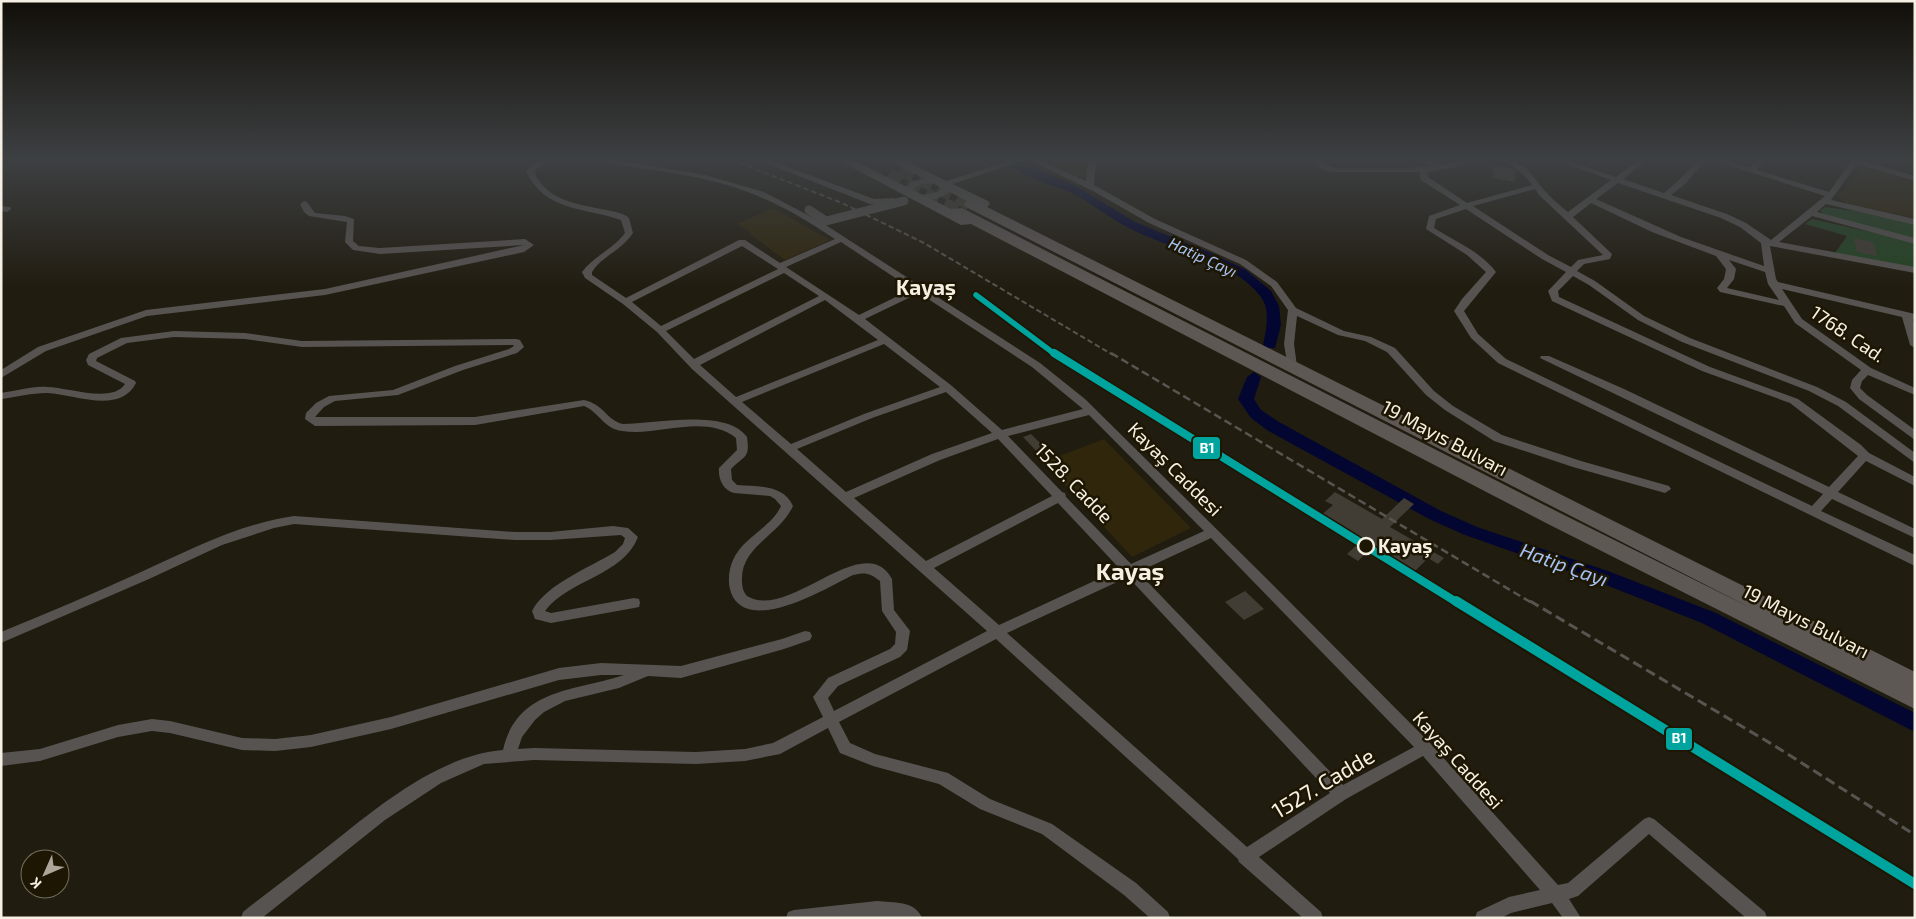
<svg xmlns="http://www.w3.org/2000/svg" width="1916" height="919" font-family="'Exo 2',sans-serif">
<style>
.built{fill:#2f260b}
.green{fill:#244423}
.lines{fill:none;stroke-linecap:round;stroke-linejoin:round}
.river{fill:#030631;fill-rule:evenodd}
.building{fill:#413d34}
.highway-tunnel{stroke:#413c30;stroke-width:14;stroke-dasharray:14 7;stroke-linecap:butt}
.minor{fill:#575351;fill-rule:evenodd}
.highway{fill:#5e5855;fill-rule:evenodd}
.rail-far2{stroke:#585551;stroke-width:2;stroke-dasharray:5.5 3;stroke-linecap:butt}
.rail-far1{stroke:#585551;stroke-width:2.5;stroke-dasharray:8 4;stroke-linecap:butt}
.rail{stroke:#585551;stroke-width:3;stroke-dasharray:10 5;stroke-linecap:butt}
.minor-bridge{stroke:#575351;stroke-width:9}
.rail-1-far2-casing{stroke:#1d1602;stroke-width:9}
.rail-1-far1-casing{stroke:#1d1602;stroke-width:11}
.rail-1-casing{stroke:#1d1602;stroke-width:14}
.rail-1-far2{stroke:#00a49f;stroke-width:5.5}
.rail-1-far1{stroke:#00a49f;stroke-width:8}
.rail-1{stroke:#00a49f;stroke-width:10}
.stop-dot{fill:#1d1602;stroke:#f5f0e3;stroke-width:2.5}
.labels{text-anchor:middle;stroke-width:5;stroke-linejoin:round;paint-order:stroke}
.far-water-label{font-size:16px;font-style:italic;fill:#a5c2f2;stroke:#1d1602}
.street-label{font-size:19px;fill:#f5f0e3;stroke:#1d1602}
.stop-label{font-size:19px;font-weight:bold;fill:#f5f0e3;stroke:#1d1602;text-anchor:start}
.water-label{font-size:20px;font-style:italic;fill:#a5c2f2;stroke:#1d1602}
.quarter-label{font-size:21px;font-weight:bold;fill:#f5f0e3;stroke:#1d1602}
.near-street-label{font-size:22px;fill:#f5f0e3;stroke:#1d1602}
.district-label{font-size:24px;font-weight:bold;fill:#f5f0e3;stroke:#1d1602}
.line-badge{stroke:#1d1602;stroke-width:2}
.badge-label{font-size:14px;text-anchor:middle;font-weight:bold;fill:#fff}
</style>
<rect width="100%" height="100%" fill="#211c10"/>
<path class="built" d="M1040 160H1088L1085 178 1080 177Z
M1864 167 1915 182V218L1847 204 1837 196 1852 182 1861 169Z
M773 208 830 240 785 260 751 235 750 232 737 224Z
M1104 439 1191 528 1132 557 1044 462Z"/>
<path class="green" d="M1825 207 1855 211 1915 224V238L1826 216 1820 211Z
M1812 219 1915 242V268L1835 253 1847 236 1805 224Z"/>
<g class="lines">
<path class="river" d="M1004 160H1018L1078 187 1135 222 1211 253 1246 270 1271 291 1279 306 1281 325 1275 348H1265L1263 345C1266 330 1271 311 1261 297 1233 259 1167 249 1127 227 1107 217 1090 201 1069 192 1049 183 1019 177 1004 160Z
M1254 372 1261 377 1254 399 1261 410 1279 422 1441 511 1477 527 1608 571 1716 613 1915 713V732L1702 623 1596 581 1465 535 1429 519 1267 430 1251 418 1238 399 1247 377Z"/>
</g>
<path class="building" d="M1494 165 1511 168 1516 171 1514 182 1493 178Z
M1854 238 1873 242 1877 256 1857 252Z
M1031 434 1051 454 1043 458 1023 437Z
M1335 492 1382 519 1404 498 1414 504 1390 527 1444 558 1438 564 1428 558 1411 575 1370 549 1358 561 1347 554 1359 543 1319 517 1333 505 1325 501Z
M1245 591 1264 609 1244 620 1225 602Z"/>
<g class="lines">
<path class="highway-tunnel" d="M901 169 971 204
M888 175 957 211"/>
<path class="minor" d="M538 160H547L534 172C548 202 578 204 607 210 615 212 624 213 629 218L633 233C621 251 602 256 592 272V275L626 298 739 240H745L780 263 835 239C811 223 785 207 758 196 709 175 654 171 602 162L598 160H616L705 175 764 192 821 222 1040 363 1085 399 1269 581 1430 743 1558 885 1568 883 1644 819 1649 817 1654 819 1765 912 1767 918H1746L1649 834 1578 896 1569 899 1581 918H1563L1552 903 1511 913 1501 918H1475L1477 912 1509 897 1540 890 1423 756 1346 799 1259 857 1321 912 1323 918H1303L1239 862 1238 859 996 639 839 722 850 743 875 754 948 773 990 799 1052 824 1136 883 1168 912 1170 918H1150L1124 895 1042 834 980 809 939 784 873 766 840 753 828 728 780 754 745 761 696 764 534 760 484 764 441 783 385 820 262 918H241L243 912C272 889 302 867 331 844 379 806 440 755 503 750 517 688 576 691 624 675H601L559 680 391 729 311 747 275 751 242 750 170 733 152 731 118 737 40 761 1 766V753L40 749 118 725 152 719 170 721 242 738 275 739 311 735 391 717 559 668 601 663 681 666 782 639 805 631 810 632 812 636 810 640 784 649 681 678 648 676 619 688 565 701 544 712 535 720 522 737 518 749 534 748 696 752 745 749 773 743 823 717 813 697 828 678 890 649 895 644 896 632 882 611 880 581C870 573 865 572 853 575 828 587 754 633 733 597 727 586 728 571 733 560 743 537 771 528 781 506L775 499 770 496 734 493C723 490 718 479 719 468L737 450 736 438C704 413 658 437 622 431 604 429 599 412 584 406L475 425 315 426 305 419 306 413 316 403 329 396 393 390 455 366 509 349 514 346 513 345 302 347 245 339 174 337 127 343 97 358 96 361 135 381 136 383C120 415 74 394 47 393 32 393 16 397 1 399V393C16 391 32 386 47 387 67 387 112 404 125 384L88 365 86 360 89 354 121 338 174 331 245 333 302 341 516 339 520 340 524 347 517 353 463 370 398 395 335 401 324 407 315 417H475L584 400C605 405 606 420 623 424 654 424 726 408 747 437 750 459 745 455 731 469L732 480 737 485C758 487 783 484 793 506 780 535 740 547 742 581 742 587 743 591 747 596 788 622 864 527 892 579L894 610 910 631 907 650 900 657 838 686 828 698 834 711 987 631 692 369 657 332 623 304 585 278 582 272C594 256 613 249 625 233L621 220C584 207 545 212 526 171ZM841 242 912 289 859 315 786 267ZM742 246 778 269 661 326 632 302ZM784 273 819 296 694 359 666 331ZM919 293 1032 367 1083 409 1002 430 952 386 865 319ZM825 300 878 340 736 397 700 365ZM884 344 940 387 864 414 791 444 742 402ZM946 392 992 433 932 454 846 492 797 449 872 418ZM1089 415 1204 531 1131 564 1066 497 1065 493 1062 492 1008 436ZM998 439 1052 496 926 561 854 498 940 460ZM1058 503 1120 569 999 625 934 568ZM1211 538 1414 747 1343 785 1138 572ZM1128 577 1330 793 1247 847 1007 633Z
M758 160H769L874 199 894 198 898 201 894 204H870Z
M1012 160H1024L947 186 948 193C938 199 925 204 914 197 921 192 930 197 941 190L940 183Z
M1029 160H1039L1086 181 1088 160H1096L1094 185 1155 219 1246 260 1277 282 1296 308 1344 331 1371 337 1395 348 1434 391 1453 406 1502 435 1581 461 1669 486 1671 489 1665 493 1573 467 1494 441 1445 410 1426 395 1387 352 1365 341 1338 335 1297 316 1294 344 1297 366 1296 368H1288L1284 344 1288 310 1271 286 1240 264 1149 223 1093 191Z
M1313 160H1322L1329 166 1335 168H1405L1430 166 1417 160H1428L1441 165 1465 160H1477L1456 167 1427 172 1428 177 1467 203 1532 185 1526 177 1505 160C1526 160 1534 180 1547 193 1553 200 1561 206 1568 212L1611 180 1555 160H1566L1616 177 1638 160H1647L1623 179 1664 193 1679 180 1698 160H1706L1685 184 1671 195 1727 214 1746 223 1771 240 1825 196 1713 160H1725L1750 168 1757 160H1765L1757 170 1829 192 1852 160H1860L1915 176V181L1857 164 1831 200 1915 219V225L1826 204 1817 212 1915 238V244L1812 216 1779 242 1915 267V273L1770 246 1776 279 1778 282 1915 314V320L1913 319 1915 326V348L1910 345 1902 317 1782 289 1802 319 1871 368 1915 388V395L1868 375 1862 381 1860 388 1867 395 1915 430V440L1859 399 1850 388 1852 380 1861 370 1795 323 1784 306 1720 292 1717 288 1724 279 1726 269 1716 256 1652 232 1591 203 1573 217 1612 254 1610 259 1584 264 1577 271 1595 281 1644 316 1690 338 1817 387 1846 402 1915 453V463L1838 406 1809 391 1682 342 1638 320 1589 285 1573 276 1558 291 1559 297 1710 367 1798 399 1861 445 1869 453 1915 477V486L1866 461 1838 492 1915 529V538L1832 499 1821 511 1915 555V566L1498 363 1471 338 1454 311 1462 299 1486 272 1467 255 1426 229 1429 216 1460 205 1421 180 1419 172H1335L1323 170ZM1618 183 1721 218 1740 227 1761 243 1764 266 1681 237 1596 199ZM1535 189 1540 196 1603 255 1578 260 1571 267 1548 255 1473 206ZM1466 209 1542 259 1566 272 1548 291 1552 301 1702 371 1790 403 1858 456 1829 487 1624 389 1549 356H1541L1540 358 1823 494 1812 506 1506 359 1478 334 1464 311 1496 272C1480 251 1456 242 1434 228L1436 219ZM1729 260 1765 272 1768 284 1779 300 1727 288 1734 279 1736 269Z
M921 179H935L939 181C931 186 921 181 913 189V195H907L905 189 911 182Z
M304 201 307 202 315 213 345 216 354 219 353 241 359 246 380 248 525 239 534 245 524 252 325 295 147 316 46 351 1 378V370L38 347 146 310 325 289 524 245 380 254 353 250 345 242 347 222 309 216 304 212 300 204Z
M1 206 10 207 11 209 7 212 1 211Z
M294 516 515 532H550L613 526 628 528 638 537C623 576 569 579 545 611L551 613 634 598 639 599 640 603 639 607 634 608 551 623 535 619 532 611C546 584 589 568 615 552L623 544 625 538 621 535 550 540H515L294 524 274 528 222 545 149 579 1 643V632C48 613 95 593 141 572 192 549 239 524 294 516Z
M877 901C893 903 915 900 922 918H786L788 912 794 910Z"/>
<path class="highway" d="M838 160H853L951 209 962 208 1560 513 1753 609 966 207 964 204 967 201 888 160H903L988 201 990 204 987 207 1915 672V709L1546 523 971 224 961 225Z"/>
<path class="rail-far2" d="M732 160 842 203 924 243 1113 355"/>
<path class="rail-far1" d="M1111 353 1532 603"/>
<path class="rail" d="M1530 601 1775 746 1915 835"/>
<path class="minor-bridge" d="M809 210 826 221 904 201"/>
<g class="rail-1-far2-casing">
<path id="rail-1-far2" d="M976 295 1056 355"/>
</g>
<g class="rail-1-far1-casing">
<path id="rail-1-far1" d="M1054 353 1458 603"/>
</g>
<g class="rail-1-casing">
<path id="rail-1" d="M1456 601 1915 884"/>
</g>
<use href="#rail-1-far2" class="rail-1-far2"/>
<use href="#rail-1-far1" class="rail-1-far1"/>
<use href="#rail-1" class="rail-1"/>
</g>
<linearGradient id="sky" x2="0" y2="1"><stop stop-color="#120f09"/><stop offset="0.55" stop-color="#3d4042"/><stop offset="1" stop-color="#3d4042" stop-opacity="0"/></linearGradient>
<rect width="1916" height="289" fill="url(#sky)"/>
<circle class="stop-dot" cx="1366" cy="546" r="8"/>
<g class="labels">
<g class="far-water-label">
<text transform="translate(1203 257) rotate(25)" y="6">Hatip Çayı</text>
</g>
<g class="street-label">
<text transform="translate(1848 334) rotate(34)" y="7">1768. Cad.</text>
<text transform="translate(1445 438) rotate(28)" y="7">19 Mayıs Bulvarı</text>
<text transform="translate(1175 469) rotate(45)" y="7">Kayaş Caddesi</text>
<text transform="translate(1074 483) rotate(46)" y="7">1528. Cadde</text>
<text transform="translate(1806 621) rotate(27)" y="7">19 Mayıs Bulvarı</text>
<text transform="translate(1458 760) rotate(48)" y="7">Kayaş Caddesi</text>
</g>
<g class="stop-label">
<text x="1378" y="553">Kayaş</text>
</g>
<g class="water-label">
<text transform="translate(1564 565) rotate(20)" y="7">Hatip Çayı</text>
</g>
<g class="quarter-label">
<text x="926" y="295">Kayaş</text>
</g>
<g class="near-street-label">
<text transform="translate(1323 783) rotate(-31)" y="8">1527. Cadde</text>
</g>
<g class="district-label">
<text x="1130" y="580">Kayaş</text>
</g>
</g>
<g class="line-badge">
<rect x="1192" y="436" width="29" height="24" rx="5" fill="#00a49f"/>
<rect x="1665" y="727" width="28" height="24" rx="5" fill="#00a49f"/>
</g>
<g class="badge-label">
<text x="1207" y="453">B1</text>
<text x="1679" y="743">B1</text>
</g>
<rect width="1916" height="919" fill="none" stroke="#f5f0e3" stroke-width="5"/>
<g transform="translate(45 874) rotate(225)"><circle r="24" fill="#1d1602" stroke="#736d5c"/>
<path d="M0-4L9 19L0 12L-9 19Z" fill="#aba699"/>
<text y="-8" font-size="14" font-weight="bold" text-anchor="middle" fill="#f5f0e3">K</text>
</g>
</svg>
